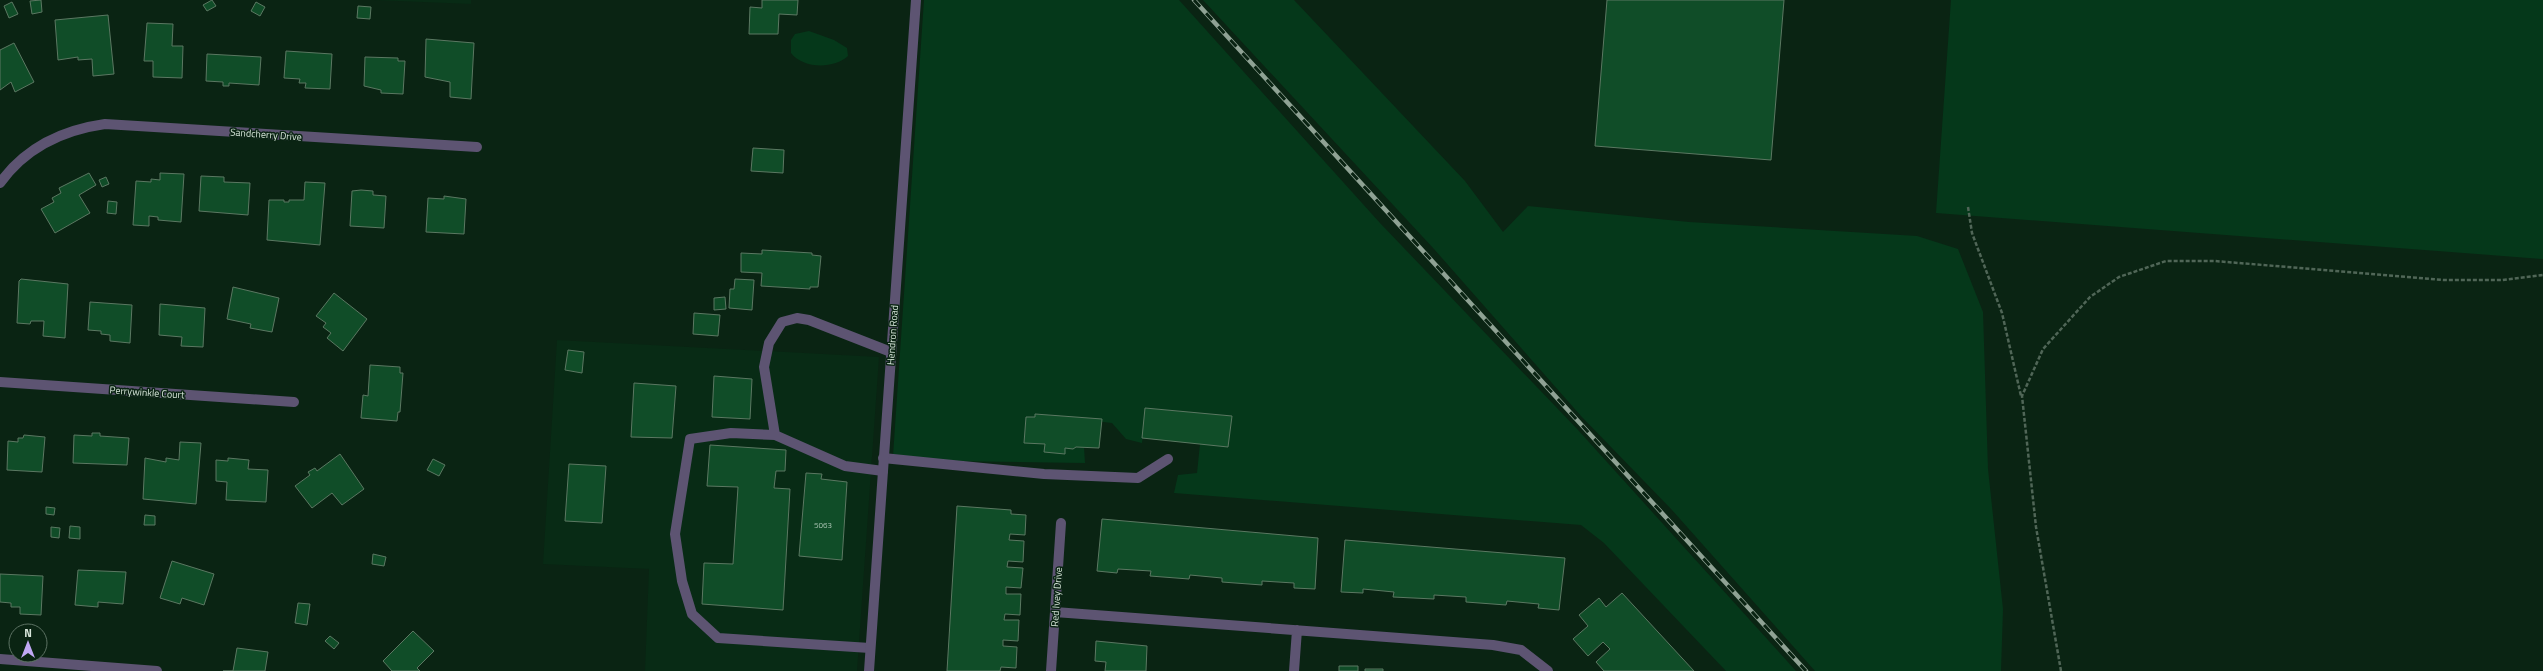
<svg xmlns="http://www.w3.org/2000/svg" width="2543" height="671" font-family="'Titillium Web',sans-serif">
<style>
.built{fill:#082b15}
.green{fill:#05381a}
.building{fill:#104d28;stroke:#5b7862}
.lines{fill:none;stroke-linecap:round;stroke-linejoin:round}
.path{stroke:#506657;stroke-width:2.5;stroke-dasharray:4 2;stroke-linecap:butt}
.service{stroke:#5d5472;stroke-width:10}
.minor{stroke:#5d5472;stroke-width:10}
.tertiary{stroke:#5d5472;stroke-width:10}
.rail-casing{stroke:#8fa294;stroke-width:4.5}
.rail{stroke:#0a2413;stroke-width:3;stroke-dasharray:9;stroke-linecap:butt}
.labels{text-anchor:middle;stroke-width:3;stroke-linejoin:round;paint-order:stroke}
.number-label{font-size:8px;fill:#a5c0ae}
.street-label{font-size:10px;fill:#d7e6da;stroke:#0a2413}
</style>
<rect width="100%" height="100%" fill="#0a2413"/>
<path class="built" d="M374 0H471V4Z
M557 340 879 357 857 671H645L649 569 543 564Z"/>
<path class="green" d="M924 0H1179L1380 223 1578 430 1796 671H1726L1604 543 1581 525 1174 493 1178 475 1197 473 1200 444 1228 447 1232 416 1146 408 1142 443 1126 439 1112 423 1035 414V417H1026L1024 443 1045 444V452L1064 454 1065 448 1084 447 1085 463 947 461 893 456Z
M1203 0H1294L1465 181 1503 232 1528 206 1689 222 1917 236 1958 249 1983 312 1988 469 2003 609 2001 671H1815L1672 510 1581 416 1434 249Z
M1951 0H2543V259L1936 213Z
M809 31 834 40 847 48 848 56C834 69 803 69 791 53V40L795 34Z"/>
<path class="building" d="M41 0 42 12 32 14 30 1Z
M212 0 216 6 207 11 203 5Z
M762 0H798L797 15 779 14 778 34H749L750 7 762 8Z
M1607 0H1784L1771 160 1595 146Z
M12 2 18 14 9 18 4 6Z
M256 2 265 7 260 16 251 11Z
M358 6 371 7 370 19 357 18Z
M108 15 114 74 93 76 92 59 78 60V57L58 60 55 20Z
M147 23 173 24 172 46H183L182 78 153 77V61H144Z
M426 39 474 43 471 99 450 97V82L425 77Z
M14 43 34 82 15 92 11 82 0 90V50Z
M286 51 332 54 330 89 305 88 306 83H299L300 79 284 78Z
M207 54 261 57 259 85 229 83V86H223V82L206 81Z
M365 57 398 58V61H405L403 94 381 93V90L364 86Z
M753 148 784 150 783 173 751 171Z
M89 173 96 185 79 195 90 213 55 233 41 209 54 202 52 198 61 193 59 188Z
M160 173 184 174 181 222 158 220V217L149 216V226L133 225 136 181 151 182V179L160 180Z
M201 176 224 177V182L250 183 248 215 199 211Z
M106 177 109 184 102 187 99 180Z
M305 182 325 183 320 245 267 240 269 200H284V202H289V200H304Z
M361 190 373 191V195L386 196 384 228 350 226 352 191Z
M444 196 466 199 464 234 426 232 428 198 444 199Z
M108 201 117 202 116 214 107 213Z
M762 250 812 253V255L821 256 818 287H810V289L761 286 762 273 741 272V253L762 254Z
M21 279 68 284 65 338 43 336 44 321H31L30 324 17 323 19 281Z
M735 279 754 280 752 310 729 308 730 289H734Z
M233 287 279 298 272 332 250 328 251 324 227 319Z
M334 293 367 319 343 351 327 338 331 333 323 327 326 323 316 316Z
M725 297 726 309 714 310V298Z
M90 302 132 305 130 343 110 341V335L101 334V331L88 330Z
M160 304 205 308 203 347 181 346 182 337 159 335Z
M694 313 720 315 718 336 693 334Z
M568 350 584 352 582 373 565 370Z
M370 365 400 367V373H403L400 412H398L397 421 361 418 363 395 368 396Z
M714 376 752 379 750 419 712 417Z
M634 383 676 386 672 438 631 437Z
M1145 408 1232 416 1228 447 1142 438Z
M1035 414 1102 419 1099 448 1076 447 1073 449 1065 448V454L1044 452 1045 444 1024 443 1026 417H1035Z
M92 433H100V436L129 438 127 465 73 463 74 435 92 436Z
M24 435 45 437 42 472 7 470 8 441 18 442V438H23Z
M180 442 201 443 196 504 143 499 145 458 166 462V458L179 460Z
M710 445 786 450 785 471H776L774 488 790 489 783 610 702 604 704 563 733 564 738 487 707 486Z
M340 454 364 489 342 505 332 493 312 508 295 486 310 475 308 472 315 468 317 471Z
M228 458 249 460 248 469 268 470 266 502 226 500 227 482 216 481V460L228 461Z
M433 459 445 465 439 476 427 470Z
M569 464 606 466 602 523 565 521Z
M806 473 822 474 821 479 847 482 842 560 799 556Z
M957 506 1011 510V514L1026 515 1025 535 1010 534 1009 540 1024 541 1023 562 1008 561 1007 567 1023 568 1021 588 1006 587V594H1021L1020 615 1005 614 1004 620H1019L1018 641 1003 640V646L1017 647 1016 668 1001 667 1000 671H947Z
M46 507 55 508 54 515 46 514Z
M145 515 155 516V525H144Z
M1102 519 1318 538 1315 589 1294 588V583L1262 581V585L1222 582V578L1190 575 1189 579 1150 576 1151 571 1118 569 1117 573 1097 571Z
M70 526 80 527V539L69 538Z
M51 527 60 528 59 538 51 537Z
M1345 540 1565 558 1559 610 1538 608 1539 604 1507 601 1506 605 1466 602V597L1434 595V599L1393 597 1394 592 1363 589V593L1341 592Z
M373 554 386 557 384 566 372 564Z
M172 561 214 574 204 605 182 598 180 604 160 598Z
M78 570 126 572 123 604 98 602V607L75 605Z
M0 574 43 576 41 615 20 614V607H11V603L0 602Z
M1622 593 1694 671H1604L1596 662 1610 649 1603 642 1588 656 1573 639 1588 626 1579 615 1599 598 1606 607Z
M298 603 310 604 307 625 295 623Z
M413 631 434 651 417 668 420 671H392L383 661Z
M330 636 339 643 334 649 325 641Z
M1096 641 1147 646 1146 671H1105L1106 662 1095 661Z
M237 648 268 652 265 671H223H233Z
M1339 666H1358V671H1339Z
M1365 669H1383V671H1365Z"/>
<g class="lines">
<path class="path" d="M1968 207 1972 233 2002 313 2021 396
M2061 671 2036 527 2022 396 2043 349 2090 297 2119 277 2166 261H2215L2443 280H2502L2543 275"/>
<path class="service" d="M775 435 764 367 769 343 782 322 797 318 809 320 891 352
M883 458 1044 474 1138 478 1168 459
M870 648 718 638 692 614 682 581 675 534 690 439 731 433 775 435 845 466 883 471"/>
<path class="minor" d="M0 183C26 147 62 130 105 124L477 147
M0 382 294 402
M1055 612 1493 645 1521 650 1548 671
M0 659 157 671
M1051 671 1061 523
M1294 671 1297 630"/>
<path class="tertiary" d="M869 671 916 0"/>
<g class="rail-casing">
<path id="rail" d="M1194 0 1806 671"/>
</g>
<use href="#rail" class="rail"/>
</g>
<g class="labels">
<g class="number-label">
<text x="823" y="528">5063</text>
</g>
<g class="street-label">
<text transform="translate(266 134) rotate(4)" y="4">Sandcherry Drive</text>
<text transform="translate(892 335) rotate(-86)" y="4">Hendron Road</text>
<text transform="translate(147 392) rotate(4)" y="4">Perrywinkle Court</text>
<text transform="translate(1056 597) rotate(-86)" y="4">Red Ivey Drive</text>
</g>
</g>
<g transform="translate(28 643)"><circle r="19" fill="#0a2413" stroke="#5c7263"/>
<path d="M0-3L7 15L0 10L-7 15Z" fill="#c0a8f4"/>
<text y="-6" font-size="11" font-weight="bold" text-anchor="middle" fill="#d7e6da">N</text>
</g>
</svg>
